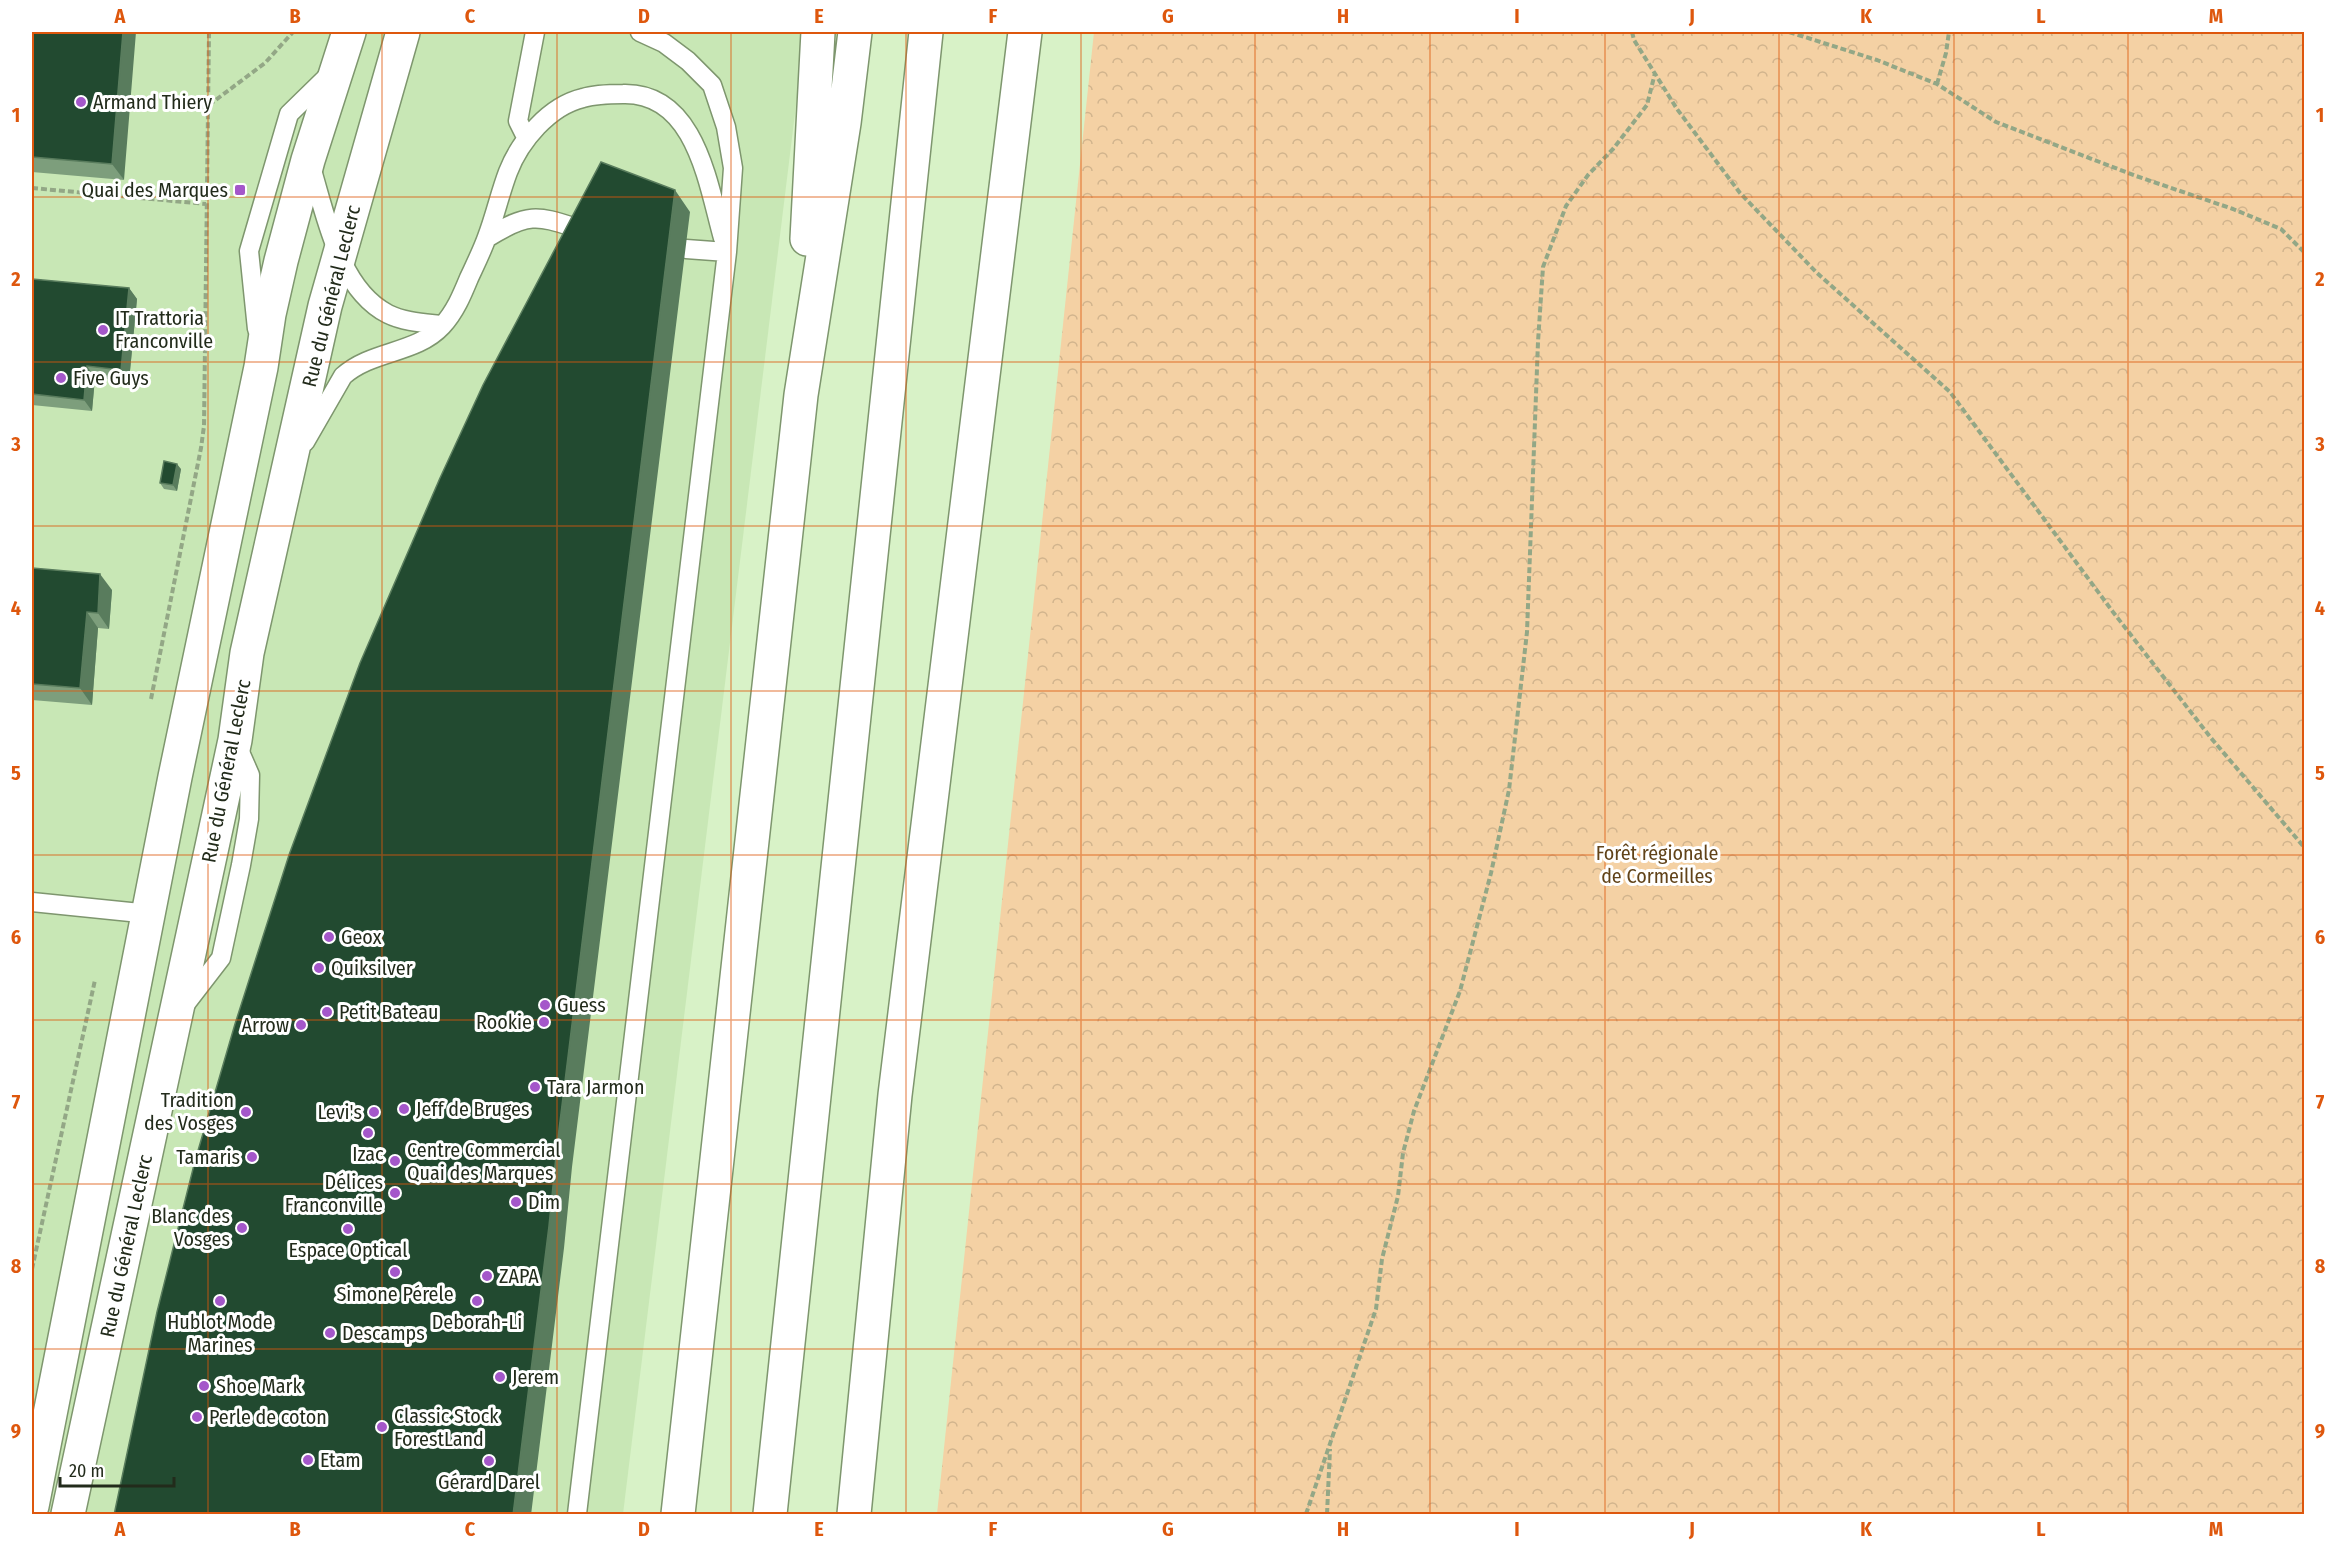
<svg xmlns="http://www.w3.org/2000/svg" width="2336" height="1546" font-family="'Fira Sans Condensed',sans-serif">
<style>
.built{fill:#c8e7b5}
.forest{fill:url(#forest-crowns)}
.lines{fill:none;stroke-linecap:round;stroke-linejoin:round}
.service-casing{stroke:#7e966e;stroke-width:21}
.secondary-casing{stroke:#7e966e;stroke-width:36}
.motorway-casing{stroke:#7e966e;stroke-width:36}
.path{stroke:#93a786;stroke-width:4;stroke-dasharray:6 3;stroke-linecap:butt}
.service{stroke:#fff;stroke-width:18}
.secondary{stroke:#fff;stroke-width:33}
.motorway{stroke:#fff;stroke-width:33}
.wall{fill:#7d9e7c}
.shaded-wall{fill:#597c5d}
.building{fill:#224a30;stroke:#597c5d;stroke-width:1.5}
.grid{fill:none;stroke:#de570d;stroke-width:1.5;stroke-opacity:0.55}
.poi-dot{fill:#a457ca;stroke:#fff;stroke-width:2}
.labels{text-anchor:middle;stroke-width:6;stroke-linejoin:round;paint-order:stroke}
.poi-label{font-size:20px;fill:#222b1b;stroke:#fff;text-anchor:start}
.street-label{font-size:20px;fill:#222b1b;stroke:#fff}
.park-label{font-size:20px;fill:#614319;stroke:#fff}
.neatline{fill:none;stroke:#de570d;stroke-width:2}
.grid-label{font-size:20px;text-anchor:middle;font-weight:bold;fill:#de570d}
</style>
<defs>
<pattern id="forest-crowns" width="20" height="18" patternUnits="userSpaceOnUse" patternTransform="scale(1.5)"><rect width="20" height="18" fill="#f4d1a4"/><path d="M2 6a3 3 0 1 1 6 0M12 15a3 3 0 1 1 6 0" fill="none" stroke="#d1b48d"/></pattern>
</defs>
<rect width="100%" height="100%" fill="#d8f2c7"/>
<path class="built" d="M32 32H805L623 1514H32Z"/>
<path class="forest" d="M1094 32H2304V1514H937Z"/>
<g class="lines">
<g class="service-casing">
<path id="service" d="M526 137 518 121 535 32
M311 167C326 216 339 289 388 314 404 322 425 323 442 325
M487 238C533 209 540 217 589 232
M686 249 727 252
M257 329 249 251 289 114 330 74
M305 442 343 376C372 350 416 354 442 326 455 312 462 295 469 278 475 265 482 251 487 237 495 216 500 193 508 172 520 141 549 106 583 98 596 94 610 94 623 94 696 92 708 185 723 238
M32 902 150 914
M184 1006 221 958 241 865 249 819 250 775 236 743
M577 1514 727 252 733 168 726 127 712 85 688 61 664 43 640 32"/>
</g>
<g class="secondary-casing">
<path id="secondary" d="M32 1506 175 777 261 367 269 314 281 261 308 160 349 32
M68 1514 235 740 247 653 325 306 403 32"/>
</g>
<g class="motorway-casing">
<path id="motorway" d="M807 239 818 32
M678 1514 801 395 844 123 855 32
M770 1514 926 32
M854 1514 895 1095 1025 32"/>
</g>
<path class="path" d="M1632 32 1634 40 1677 109 1740 193 1817 273 1950 392 2113 612 2211 738 2304 847
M1789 32 1877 60 1937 84 1996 122 2136 176 2233 209 2281 229 2304 252
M1937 84 1946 53 1949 32
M209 105 265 63 293 32
M32 188 206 204
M151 699 201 448 204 426 209 32
M32 1269 95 980
M1306 1514 1376 1309 1382 1259 1398 1196 1403 1153 1414 1111 1460 991 1491 873 1509 790 1527 632 1538 342 1543 267 1566 206 1588 175 1613 149 1647 105 1655 73
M1327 1514 1330 1449"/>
<use href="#service" class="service"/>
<use href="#secondary" class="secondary"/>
<use href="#motorway" class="motorway"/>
</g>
<path class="wall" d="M32 32 124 180 32 172Z
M32 279 129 288 137 299 129 381 95 378 92 411 32 405Z
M181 469 177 491 164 489 160 483Z
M32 568 112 590 109 629 98 628 92 705 32 700Z"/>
<path class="shaded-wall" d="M123 32H136L124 180 112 164Z
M675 190 690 212 572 1167 564 1248 531 1515H513L557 1146Z
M129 288 137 299 129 381 121 370Z
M87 366 95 378 92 411 84 400Z
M177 464 181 469 177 491 173 485Z
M100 574 112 590 109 629 98 613Z
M87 612 98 628 92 705 80 688Z"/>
<path class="building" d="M32 32H123L112 164 32 157Z
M601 162 675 190 557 1146 549 1226 513 1515H114L157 1312 195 1161 235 1024 289 855 360 663 440 478 483 385Z
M32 279 129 288 121 370 87 366 84 400 32 394Z
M164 461 177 464 173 485 160 483Z
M32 568 100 574 98 613 87 612 80 688 32 684Z"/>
<path class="grid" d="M208 32V1514M382 32V1514M557 32V1514M731 32V1514M906 32V1514M1081 32V1514M1255 32V1514M1430 32V1514M1605 32V1514M1779 32V1514M1954 32V1514M2128 32V1514M32 197H2304M32 362H2304M32 526H2304M32 691H2304M32 855H2304M32 1020H2304M32 1184H2304M32 1349H2304"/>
<g class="poi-dot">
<circle cx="81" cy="102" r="6"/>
<rect x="234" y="184" width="12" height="12" rx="3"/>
<circle cx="103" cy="330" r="6"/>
<circle cx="61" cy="378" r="6"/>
<circle cx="329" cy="937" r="6"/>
<circle cx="319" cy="968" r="6"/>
<circle cx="545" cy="1005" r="6"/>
<circle cx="327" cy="1012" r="6"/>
<circle cx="544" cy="1022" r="6"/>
<circle cx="301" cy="1025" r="6"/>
<circle cx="535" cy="1087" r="6"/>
<circle cx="404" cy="1109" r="6"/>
<circle cx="246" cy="1112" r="6"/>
<circle cx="374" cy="1112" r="6"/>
<circle cx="368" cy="1133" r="6"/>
<circle cx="252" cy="1157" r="6"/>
<circle cx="395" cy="1161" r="6"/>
<circle cx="395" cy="1193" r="6"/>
<circle cx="516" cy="1202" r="6"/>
<circle cx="242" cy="1228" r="6"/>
<circle cx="348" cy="1229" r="6"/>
<circle cx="395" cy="1272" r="6"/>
<circle cx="487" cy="1276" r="6"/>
<circle cx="220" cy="1301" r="6"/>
<circle cx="477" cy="1301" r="6"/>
<circle cx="330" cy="1333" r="6"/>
<circle cx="500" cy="1377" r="6"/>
<circle cx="204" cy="1386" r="6"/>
<circle cx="197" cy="1417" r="6"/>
<circle cx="382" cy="1427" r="6"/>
<circle cx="308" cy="1460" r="6"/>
<circle cx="489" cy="1461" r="6"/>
</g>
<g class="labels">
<g class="poi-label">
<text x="93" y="109">Armand Thiery</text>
<text x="228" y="197" text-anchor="end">Quai des Marques</text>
<text x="115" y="325">IT Trattoria<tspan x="115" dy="23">Franconville</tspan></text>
<text x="73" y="385">Five Guys</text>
<text x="341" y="944">Geox</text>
<text x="331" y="975">Quiksilver</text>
<text x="557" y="1012">Guess</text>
<text x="339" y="1019">Petit Bateau</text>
<text x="532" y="1029" text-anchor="end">Rookie</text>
<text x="289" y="1032" text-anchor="end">Arrow</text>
<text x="547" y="1094">Tara Jarmon</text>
<text x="234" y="1107" text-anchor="end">Tradition<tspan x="234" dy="23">des Vosges</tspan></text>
<text x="416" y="1116">Jeff de Bruges</text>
<text x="362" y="1119" text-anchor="end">Levi's</text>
<text x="407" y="1157">Centre Commercial<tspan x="407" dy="23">Quai des Marques</tspan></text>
<text x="368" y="1161" text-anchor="middle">Izac</text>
<text x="240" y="1164" text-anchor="end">Tamaris</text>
<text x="383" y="1189" text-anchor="end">Délices<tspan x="383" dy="23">Franconville</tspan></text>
<text x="528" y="1209">Dim</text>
<text x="230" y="1223" text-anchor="end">Blanc des<tspan x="230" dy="23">Vosges</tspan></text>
<text x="348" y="1257" text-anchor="middle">Espace Optical</text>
<text x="499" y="1283">ZAPA</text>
<text x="395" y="1301" text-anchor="middle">Simone Pérele</text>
<text x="220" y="1329" text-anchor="middle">Hublot Mode<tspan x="220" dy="23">Marines</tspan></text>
<text x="477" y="1329" text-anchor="middle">Deborah-Li</text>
<text x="342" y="1340">Descamps</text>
<text x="512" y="1384">Jerem</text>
<text x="216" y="1393">Shoe Mark</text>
<text x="394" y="1423">Classic Stock<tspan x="394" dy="23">ForestLand</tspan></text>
<text x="209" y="1424">Perle de coton</text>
<text x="320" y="1467">Etam</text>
<text x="489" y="1489" text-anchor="middle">Gérard Darel</text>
</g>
<g class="street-label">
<text transform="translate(331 296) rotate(-76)" y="7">Rue du Général Leclerc</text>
<text transform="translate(226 771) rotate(-79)" y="7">Rue du Général Leclerc</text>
<text transform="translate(126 1246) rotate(-78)" y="7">Rue du Général Leclerc</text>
</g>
<g class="park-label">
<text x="1657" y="860">Forêt régionale<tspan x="1657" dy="23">de Cormeilles</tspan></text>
</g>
</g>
<rect width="2336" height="1546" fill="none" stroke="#ffffff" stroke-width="66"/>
<path d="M60 1477v9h114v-9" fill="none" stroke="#222b1b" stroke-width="3"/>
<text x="69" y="1477" font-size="18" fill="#222b1b" stroke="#ffffff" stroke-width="4.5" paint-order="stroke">20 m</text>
<rect x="33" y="33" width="2270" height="1480" class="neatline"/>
<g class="grid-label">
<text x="120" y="23">A</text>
<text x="295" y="23">B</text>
<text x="470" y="23">C</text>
<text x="644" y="23">D</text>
<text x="819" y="23">E</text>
<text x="993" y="23">F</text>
<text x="1168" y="23">G</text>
<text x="1343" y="23">H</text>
<text x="1517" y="23">I</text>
<text x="1692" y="23">J</text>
<text x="1866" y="23">K</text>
<text x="2041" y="23">L</text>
<text x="2216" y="23">M</text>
<text x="16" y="122">1</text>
<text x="2320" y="122">1</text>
<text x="16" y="286">2</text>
<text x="2320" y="286">2</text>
<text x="16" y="451">3</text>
<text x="2320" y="451">3</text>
<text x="16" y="615">4</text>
<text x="2320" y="615">4</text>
<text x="16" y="780">5</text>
<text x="2320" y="780">5</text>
<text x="16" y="944">6</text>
<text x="2320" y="944">6</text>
<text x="16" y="1109">7</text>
<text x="2320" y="1109">7</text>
<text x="16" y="1273">8</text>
<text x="2320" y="1273">8</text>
<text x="16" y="1438">9</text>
<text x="2320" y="1438">9</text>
<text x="120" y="1536">A</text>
<text x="295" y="1536">B</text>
<text x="470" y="1536">C</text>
<text x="644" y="1536">D</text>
<text x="819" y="1536">E</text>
<text x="993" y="1536">F</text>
<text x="1168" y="1536">G</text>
<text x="1343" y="1536">H</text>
<text x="1517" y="1536">I</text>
<text x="1692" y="1536">J</text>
<text x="1866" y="1536">K</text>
<text x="2041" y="1536">L</text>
<text x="2216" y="1536">M</text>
</g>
</svg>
